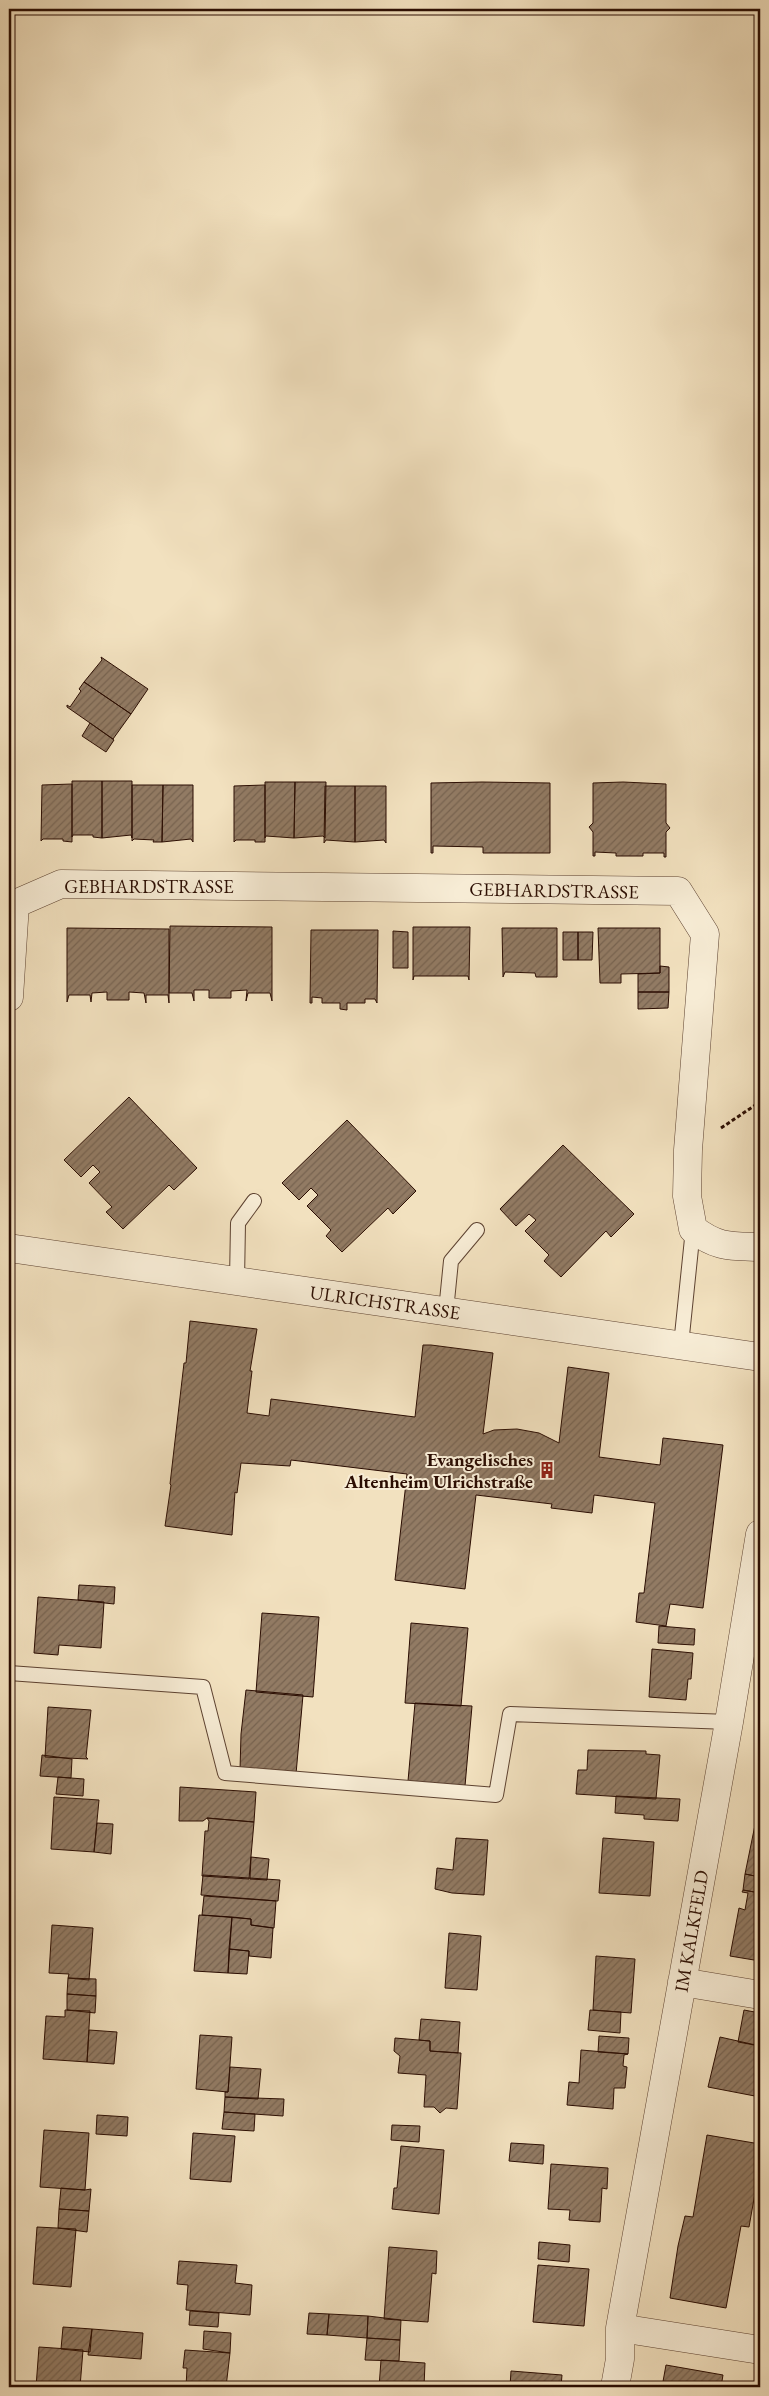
<svg xmlns="http://www.w3.org/2000/svg" width="769" height="2396" font-family="'EB Garamond',serif">
<style>
.building{fill:url(#building-hatch);stroke:#2b0d02}
.lines{fill:none;stroke-linecap:round;stroke-linejoin:round}
.lane-casing{stroke:#5d4231;stroke-width:16}
.street-casing{stroke:#5d4231;stroke-width:29}
.path{stroke:#2b0d02;stroke-width:3;stroke-dasharray:4 2.5;stroke-linecap:butt}
.lane{stroke:#f7ecd5;stroke-width:14}
.street{stroke:#f7ecd5;stroke-width:28}
.labels{text-anchor:middle;stroke-width:4;stroke-linejoin:round;paint-order:stroke}
.street-label{font-size:19px;fill:#2b0d02;stroke:#f7ecd5}
.poi-label{font-size:19px;font-weight:bold;fill:#2b0d02;stroke:#f7ecd5;text-anchor:end}
</style>
<defs>
<pattern id="building-hatch" width="6" height="6" patternUnits="userSpaceOnUse" patternTransform="scale(1.25)"><rect width="6" height="6" fill="#927b64"/><path d="M-1 1l2-2M0 6l6-6M5 7l2-2" fill="none" stroke="#776350"/></pattern>
</defs>
<rect width="100%" height="100%" fill="#f2e1bf"/>
<filter id="stains"><feTurbulence type="fractalNoise" baseFrequency=".004" numOctaves="4"/><feColorMatrix values="0 0 0 0 .2 0 0 0 0 .09 0 0 0 0 .02 0 0 0 .5 -.17"/></filter>
<radialGradient id="worn" r=".72"><stop offset=".6" stop-color="#630" stop-opacity="0"/><stop offset="1" stop-color="#630" stop-opacity=".3"/></radialGradient>
<path class="building" d="M101 657 148 689 131 714 84 682 102 660Z
M84 682 131 714 113 739 67 707V705L70 707 81 691 79 689Z
M90 723 114 740 106 752 82 736Z
M72 781H102V838L93 837V835H73L72 837Z
M102 781H132V838L131 835 102 838Z
M265 782H295L294 838 266 836 265 838Z
M295 782H326L325 838 323 836 294 838Z
M482 782 550 783V853H483V847L433 846V853H431V783Z
M623 782 666 784V823L670 828 666 832V857H664V853H643V856H616V853L595 852V856H593V832L589 827 593 823V783Z
M72 784V842L63 841V839H43L41 841 42 785Z
M132 785H163L162 842H153L154 840 134 839 132 841Z
M163 785H193V842L191 839 162 842Z
M265 785V842H255V840H236L234 842V786Z
M325 786H355V842L326 840 324 843Z
M355 786H386V843L384 840 355 842Z
M170 926 272 927V1001L270 993H248L246 1001 247 990 231 991V998H209V990H194V1001L192 993H169Z
M413 927H470L469 980 468 976H414L413 980Z
M67 928 169 929V1003L168 995H146V1003L144 993 129 992V1000H107V992L92 993 91 1002 90 995H69L67 1002Z
M502 928H557V977H536L535 973 505 972 503 977Z
M598 928H660V973L621 974V983H600Z
M311 930H378L377 1003 375 999H365V1003H347V1010L340 1009V1003H322V998L312 997V1003H310Z
M393 931 408 932V968H393Z
M563 932H578V960H563Z
M578 932H593L592 960H578Z
M660 966 669 967V992H638V974L660 973Z
M638 992H669L668 1008 638 1009Z
M129 1097 197 1168 174 1190 169 1185 123 1229 106 1212 112 1207 89 1183 100 1172 93 1165 81 1177 64 1160Z
M347 1120 416 1191 393 1214 388 1208 342 1252 326 1236 331 1230 307 1206 318 1195 311 1188 299 1200 282 1183Z
M563 1145 634 1214 611 1237 606 1231 561 1277 544 1261 549 1255 525 1231 536 1220 529 1214 516 1226 500 1209Z
M190 1321 257 1329 250 1371H252L247 1413 269 1416 271 1399 415 1417 423 1345H431L493 1353 483 1434 494 1430 517 1429 539 1433 559 1443 568 1367 609 1373 599 1457 660 1465 663 1438 723 1445 703 1608 670 1604 666 1626 636 1622 639 1593H644L655 1503 594 1495 592 1513 551 1508 552 1504 476 1495 465 1589 395 1580 407 1474 291 1460 290 1466 241 1463 237 1493 235 1492 232 1535 165 1526 171 1485 170 1484 184 1363H186Z
M79 1585 115 1587 114 1604 78 1600Z
M38 1597 104 1602 101 1648 59 1645 58 1655 34 1653Z
M262 1613 319 1617 313 1697 256 1692Z
M411 1623 468 1628 461 1706 405 1703Z
M659 1626 695 1629 694 1645 658 1643Z
M652 1649 693 1653 691 1679H688L686 1700 649 1697Z
M246 1690 303 1695 296 1774 240 1770 241 1734Z
M415 1703 472 1706 465 1786 408 1781Z
M48 1707 91 1710 86 1757 88 1759 45 1757Z
M588 1750 646 1751V1754L660 1755 656 1799 576 1794 578 1770H587Z
M42 1755 72 1759 71 1778 40 1776Z
M58 1777 84 1779 83 1796 56 1794Z
M180 1787 256 1792 254 1822 207 1818 203 1821H179Z
M616 1796 680 1799 678 1821 644 1819V1815L615 1813Z
M760 1796V1826L755 1825Z
M54 1797 99 1800 94 1852 51 1849Z
M207 1818 254 1822 249 1879 202 1876 205 1831H208L209 1821Z
M97 1823 113 1824 111 1854 94 1852Z
M755 1825 760 1826V1877L745 1874Z
M456 1838 488 1840 484 1895 452 1893 435 1889 437 1868 453 1870Z
M603 1838 654 1842 650 1896 599 1893Z
M251 1857 269 1859 267 1880 250 1879Z
M745 1874 760 1877V1893L743 1890Z
M203 1875 280 1880 278 1901 201 1895Z
M743 1890 760 1893V1961L730 1956 739 1908 745 1910 748 1893 742 1892Z
M204 1896 276 1901 274 1928 251 1925V1919L202 1915Z
M199 1915 232 1917 228 1973 194 1971Z
M232 1917 251 1919V1925L273 1928 271 1958 249 1956V1951L229 1949Z
M52 1925 93 1928 89 1980 68 1978 69 1974 49 1973Z
M449 1933 481 1936 477 1990 445 1988Z
M229 1949 249 1951 247 1974 228 1973Z
M596 1956 635 1959 631 2013 593 2010Z
M68 1978 96 1979V1996L67 1994Z
M67 1994 96 1996 95 2013 67 2010Z
M65 2010 90 2011 87 2062 43 2059 46 2016 65 2017Z
M590 2010 621 2012 620 2033 588 2030Z
M744 2010 760 2013V2046L738 2042Z
M421 2019 460 2022 458 2053 430 2051V2041L419 2040Z
M89 2030 117 2032 114 2064 87 2062Z
M200 2035 232 2037 228 2092 196 2089Z
M599 2036 629 2038 628 2054 598 2052Z
M720 2037 760 2046 758 2075 760 2076V2097L708 2087Z
M395 2038 430 2041V2051L461 2053 457 2109 446 2108 440 2113 434 2107H424L426 2075 398 2073 400 2056 394 2051Z
M581 2050 628 2054 624 2055 623 2066 627 2067 625 2088H614L613 2109 567 2105 569 2082 579 2083Z
M230 2067 261 2069 258 2099 225 2097V2092H228Z
M225 2097 284 2099 283 2116 224 2112Z
M224 2112 255 2114 254 2131 222 2129Z
M97 2115 128 2117 127 2136 96 2134Z
M392 2125 420 2126 419 2142 391 2140Z
M44 2130 89 2133 85 2190 40 2187Z
M193 2133 235 2136 231 2182 190 2179Z
M707 2135 760 2144V2165L749 2227 741 2226 726 2308 670 2298 678 2246 685 2216 693 2217Z
M511 2143 544 2145 543 2164 509 2161Z
M401 2146 444 2150 439 2214 392 2209 394 2188H397Z
M551 2164 608 2168 607 2189 602 2188 600 2222 569 2220 570 2210 548 2209Z
M61 2188 85 2190 91 2189 89 2211 59 2209Z
M59 2209 89 2211 87 2232 58 2228Z
M37 2227 76 2229 71 2287 33 2284Z
M539 2242 570 2245 569 2262 538 2259Z
M389 2247 437 2251 436 2274 432 2273 428 2322 384 2319Z
M179 2261 237 2265 235 2283 252 2285 250 2315 186 2310 188 2285 177 2284Z
M538 2265 589 2269 584 2326 533 2322Z
M190 2311 219 2313 218 2327 189 2325Z
M309 2313 329 2314 327 2335 307 2334Z
M329 2314 368 2316 367 2338 327 2335Z
M368 2316 401 2320 400 2340 367 2338Z
M63 2327 92 2329 90 2352 61 2349Z
M92 2329 143 2333 141 2359 88 2355Z
M204 2331 231 2333 230 2353 203 2349Z
M367 2338 400 2340 399 2361 365 2360Z
M39 2347 83 2350 80 2387H36Z
M185 2350 230 2353 226 2387H186L187 2368H183Z
M381 2360 425 2363 424 2387H379Z
M666 2365 723 2375 721 2387H662Z
M511 2371 562 2375 561 2387H510Z"/>
<g class="lines">
<g class="lane-casing">
<path id="lane" d="M237 1281 238 1223 254 1201
M446 1311 451 1261 477 1230
M681 1345 693 1229
M9 1673 203 1687 225 1773 496 1795 510 1714 729 1722"/>
</g>
<g class="street-casing">
<path id="street" d="M9 997 15 904 61 884 678 891 705 934 688 1150 687 1196 693 1229C718 1248 730 1246 760 1247
M9 1248 760 1357
M682 1982 760 1995
M620 2328 760 2350
M615 2387 620 2359V2328L729 1722 760 1534"/>
</g>
<path class="path" d="M721 1128 760 1102"/>
<use href="#lane" class="lane"/>
<use href="#street" class="street"/>
</g>
<defs>
<g id="building-bare" transform="scale(1.35)"><path d="M-4-6H4V6H1V3H-1V6H-4ZM-2.5-4.3h1.7v1.8h-1.7ZM.8-4.3h1.7v1.8H.8ZM-2.5-1h1.7V.8h-1.7ZM.8-1h1.7V.8H.8Z" fill="#8f2418" stroke="#f7ecd5" stroke-width="2.5" paint-order="stroke"/></g>
</defs>
<g fill-rule="evenodd">
<use href="#building-bare" x="547" y="1470"/>
</g>
<g class="labels">
<g class="street-label">
<text x="149" y="893">GEBHARDSTRASSE</text>
<text transform="translate(554 890) rotate(1)" y="7">GEBHARDSTRASSE</text>
<text transform="translate(385 1302) rotate(8)" y="7">ULRICHSTRASSE</text>
<text transform="translate(691 1931) rotate(-80)" y="7">IM KALKFELD</text>
</g>
<g class="poi-label">
<text x="533" y="1466">Evangelisches<tspan x="533" dy="22">Altenheim Ulrichstraße</tspan></text>
</g>
</g>
<rect width="769" height="2396" fill="none" stroke="#f2e1bf" stroke-width="30"/>
<rect x="10" y="10" width="749" height="2376" fill="none" stroke="#2b0d02" stroke-width="2.5"/>
<rect x="15" y="15" width="739" height="2366" fill="none" stroke="#2b0d02"/>
<rect width="100%" height="100%" filter="url(#stains)"/>
<rect width="100%" height="100%" fill="url(#worn)"/>
</svg>
